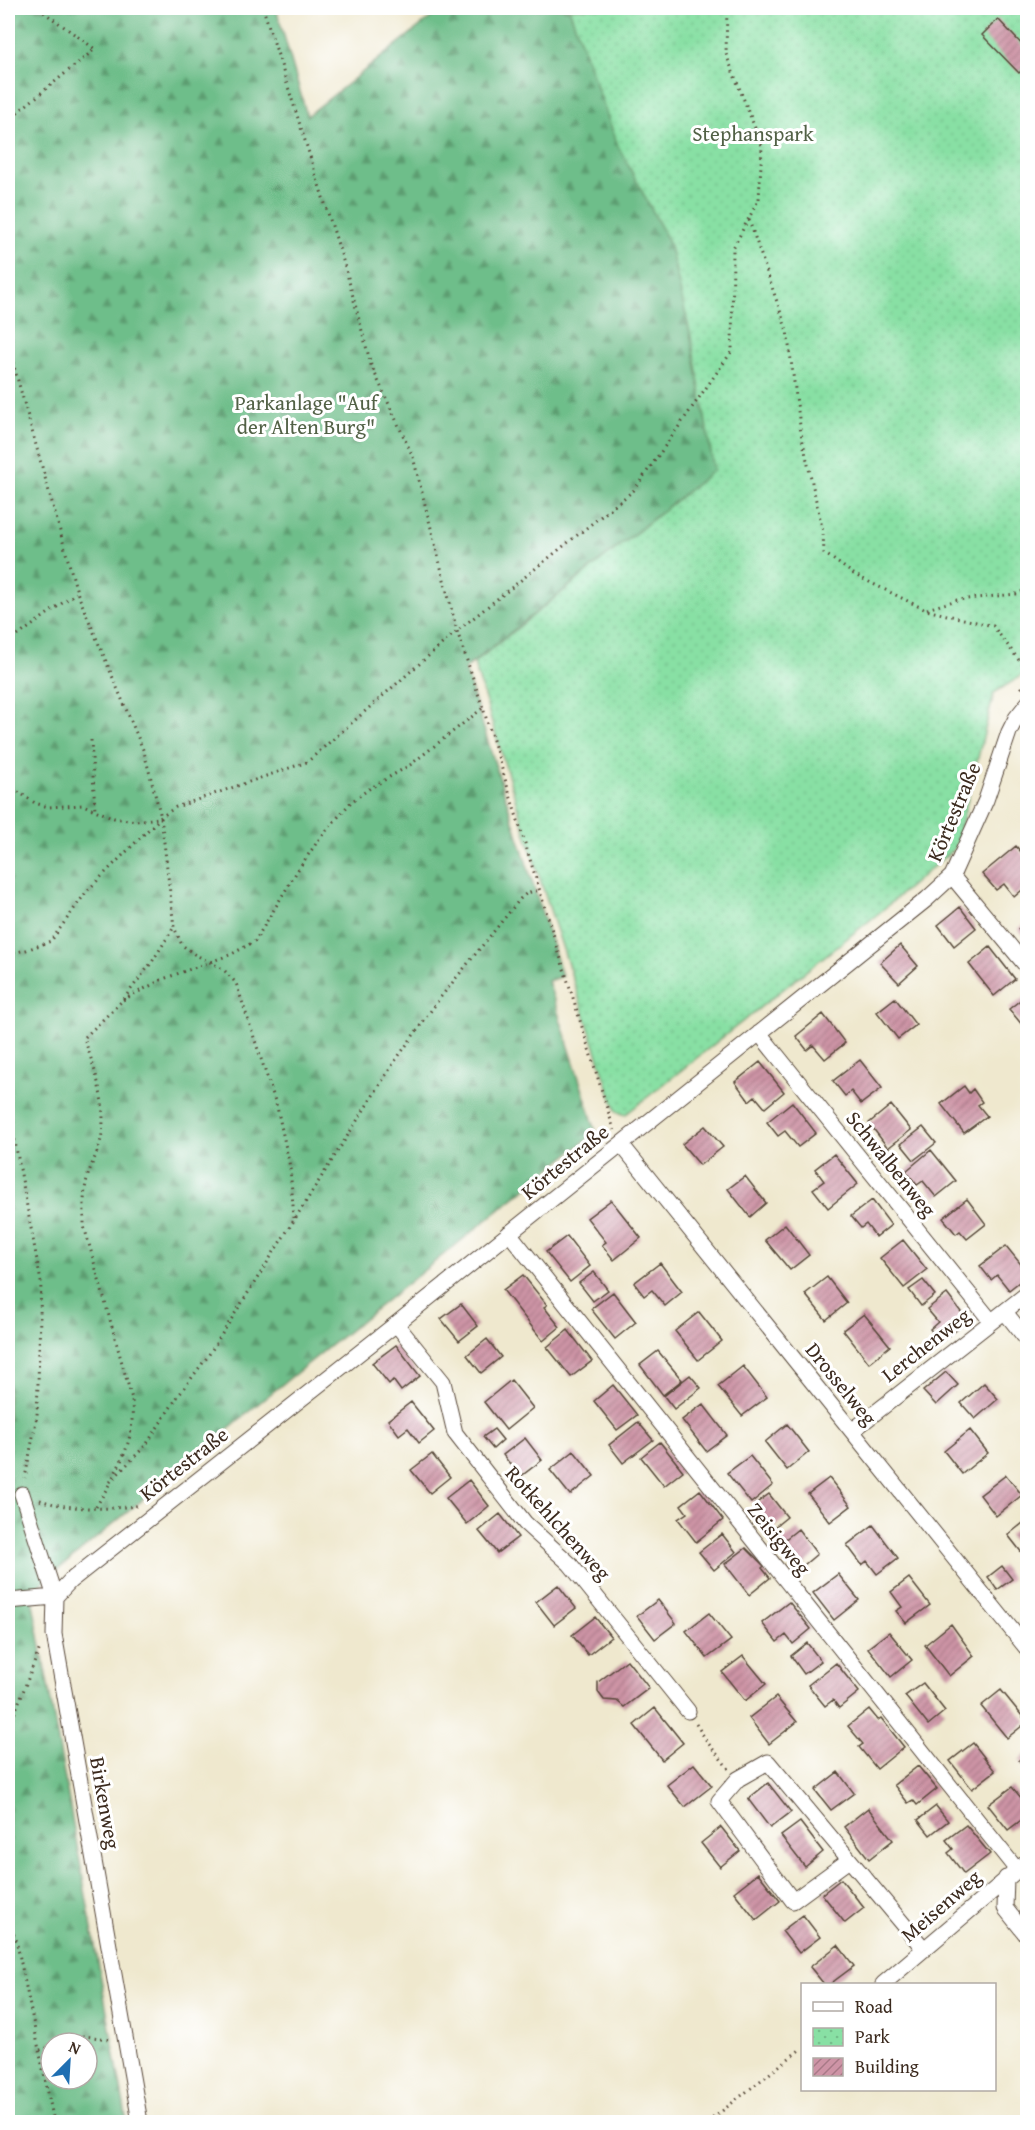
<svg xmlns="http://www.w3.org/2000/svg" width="1035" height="2130" font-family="'Gentium Book Plus',serif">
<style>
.forest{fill:url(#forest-firs);stroke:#547454;stroke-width:1.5;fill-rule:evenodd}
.park{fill:url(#park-dots);stroke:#628561;stroke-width:1.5}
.building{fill:url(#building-hatch)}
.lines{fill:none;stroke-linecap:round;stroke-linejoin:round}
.minor-casing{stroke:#564638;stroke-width:17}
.path{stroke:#564638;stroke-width:3;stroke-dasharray:1.5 4.5;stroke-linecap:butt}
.minor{stroke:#fff;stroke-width:15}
.labels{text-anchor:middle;stroke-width:6;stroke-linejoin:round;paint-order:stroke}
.park-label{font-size:21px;fill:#526146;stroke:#fff}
.street-label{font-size:21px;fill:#3b2a1e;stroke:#fff}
</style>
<defs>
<pattern id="forest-firs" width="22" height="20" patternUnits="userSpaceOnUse" patternTransform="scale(1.5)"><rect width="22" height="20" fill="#6ebe8a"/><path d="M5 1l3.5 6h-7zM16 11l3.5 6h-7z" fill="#5c9b70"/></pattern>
<pattern id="park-dots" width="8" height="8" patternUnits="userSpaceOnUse" patternTransform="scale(1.5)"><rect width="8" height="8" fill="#88e0a4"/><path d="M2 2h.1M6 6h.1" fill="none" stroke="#76c08d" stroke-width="1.8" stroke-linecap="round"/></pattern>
<pattern id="building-hatch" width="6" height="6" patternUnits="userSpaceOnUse" patternTransform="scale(1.5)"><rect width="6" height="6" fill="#ce94a6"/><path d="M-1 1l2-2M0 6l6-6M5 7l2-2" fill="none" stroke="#a87987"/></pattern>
</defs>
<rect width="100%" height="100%" fill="#fff"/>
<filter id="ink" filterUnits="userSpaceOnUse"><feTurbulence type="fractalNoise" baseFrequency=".0167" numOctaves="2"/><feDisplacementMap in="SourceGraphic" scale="12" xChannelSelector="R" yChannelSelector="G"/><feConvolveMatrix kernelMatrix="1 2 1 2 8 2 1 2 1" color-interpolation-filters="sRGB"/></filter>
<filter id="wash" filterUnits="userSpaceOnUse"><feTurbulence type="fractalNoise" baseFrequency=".008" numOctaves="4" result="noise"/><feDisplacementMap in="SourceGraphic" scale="24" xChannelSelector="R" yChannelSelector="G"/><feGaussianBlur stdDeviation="1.35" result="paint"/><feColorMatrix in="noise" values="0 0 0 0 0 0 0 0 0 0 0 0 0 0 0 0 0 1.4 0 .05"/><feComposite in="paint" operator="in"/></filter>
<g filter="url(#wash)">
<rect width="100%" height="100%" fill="#efe8ce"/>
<path class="forest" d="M8 8H276L307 116 443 8H569L618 146 669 242 691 337 714 470 465 669 562 976 548 981 596 1132 264 1399 31 1592 127 2122H8ZM51 2043H87V2079H51Z"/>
<path class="park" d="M569 8H1027V672L994 693 956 847 879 913 625 1115 616 1111 535 864 474 663 714 470 691 337 669 242 618 146Z"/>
<g id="blocks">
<path class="building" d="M998 19 1028 51V65L1019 73 982 35Z
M1016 846 1028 860V885L1014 897 1004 884 996 890 982 874Z
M960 907 976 928 954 946 938 925Z
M1028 921V940L1018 929Z
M900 945 918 966 899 983 880 963Z
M990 947 1015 979 994 996 969 964Z
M1028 994V1032L1009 1009Z
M895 998 916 1025 898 1039 877 1012Z
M823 1014 845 1043 825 1059 813 1045 807 1050 796 1036Z
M860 1060 882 1088 861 1104 851 1091 845 1096 833 1081Z
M760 1062 784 1092 765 1108 755 1096 749 1101 735 1082Z
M964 1086 969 1093 973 1089 982 1102 978 1105 987 1116 964 1133 941 1104Z
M792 1102 816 1133 798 1147 785 1131 778 1136 767 1122Z
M891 1105 911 1130 888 1148 869 1123Z
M705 1126 723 1147 700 1165 682 1144Z
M923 1127 936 1143 914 1160 901 1144Z
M931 1150 956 1181 936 1197 923 1181 917 1185 906 1171Z
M834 1154 858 1184 828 1208 813 1189 824 1181 815 1169Z
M745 1176 766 1203 750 1217 728 1189Z
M967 1199 986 1224 967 1239 960 1231 956 1234 943 1218Z
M611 1200 641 1238 614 1260 602 1245 606 1242 587 1218Z
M872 1200 891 1225 876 1237 866 1224 861 1228 851 1216Z
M785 1224 809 1255 790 1270 765 1240Z
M567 1236 590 1266 570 1282 546 1252Z
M903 1240 927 1270 904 1288 880 1258Z
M1006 1246 1028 1273V1275L1009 1290 997 1275 991 1280 980 1266Z
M660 1263 682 1292 665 1306 652 1290 644 1296 634 1283Z
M594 1272 608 1290 593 1301 579 1283Z
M523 1275 547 1305 544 1307 560 1327 543 1341 503 1290Z
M827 1277 847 1303 826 1320 805 1294Z
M923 1280 935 1295 921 1306 909 1290Z
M613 1292 636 1322 615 1339 591 1309Z
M947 1294 968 1321 941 1342 930 1329 938 1322 927 1309Z
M461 1304 478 1326 459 1341 441 1319Z
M699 1312 722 1341 698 1360 675 1331Z
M864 1314 890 1346 869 1363 843 1330Z
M568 1330 592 1361 571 1377 547 1347Z
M487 1339 501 1357 481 1373 467 1355Z
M396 1345 420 1376 401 1391 393 1380 389 1384 372 1363Z
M658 1351 682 1380 663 1395 640 1365Z
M743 1366 767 1397 742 1416 718 1386Z
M946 1372 958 1385 936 1405 923 1391Z
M690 1375 701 1388 674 1409 664 1396Z
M511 1380 533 1408 506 1430 484 1402Z
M984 1383 998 1399 975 1419 961 1403Z
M613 1385 637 1415 617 1430 594 1401Z
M411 1402 434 1431 419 1443 408 1428 399 1435 388 1420Z
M703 1404 727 1435 706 1451 682 1420Z
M638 1422 653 1440 623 1463 609 1445Z
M787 1424 809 1452 787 1470 765 1442Z
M494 1429 503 1440 493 1449 483 1437Z
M970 1430 988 1453 962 1474 944 1451Z
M525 1438 542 1460 520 1477 503 1455Z
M660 1442 683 1471 664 1486 641 1457Z
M574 1451 594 1476 570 1495 550 1470Z
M432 1454 450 1477 430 1493 411 1470Z
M750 1456 773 1485 751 1503 727 1473Z
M1006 1475 1022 1495 996 1516 980 1495Z
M829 1478 851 1506 830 1522 808 1494Z
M469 1480 489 1506 467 1524 446 1498Z
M700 1490 723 1520 696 1542 678 1519 687 1513 681 1505Z
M769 1494 787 1517 772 1529 754 1505Z
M500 1514 518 1537 497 1553 479 1531Z
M1028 1519V1556L1026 1558 1008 1535Z
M873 1525 898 1558 877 1574 867 1561 862 1565 847 1545Z
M798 1529 817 1554 798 1570 778 1545Z
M722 1534 736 1552 714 1570 699 1552Z
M746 1548 764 1566 762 1568 770 1578 749 1595 725 1564Z
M1002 1566 1012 1579 997 1590 988 1577Z
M838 1574 859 1600 834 1620 813 1593Z
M909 1578 930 1605 906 1623 896 1611 902 1607 891 1592Z
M558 1585 576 1608 554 1625 536 1602Z
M658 1600 676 1623 655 1639 637 1616Z
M789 1602 811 1629 793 1644 786 1635 777 1642 762 1623Z
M709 1613 731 1640 707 1658 686 1631Z
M595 1617 611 1637 588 1655 572 1635Z
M951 1624 974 1656 949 1676 925 1645Z
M889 1632 912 1660 891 1677 868 1648Z
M807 1643 821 1661 804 1674 791 1656Z
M743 1656 766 1684 745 1701 722 1672Z
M627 1660 649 1688 624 1707 617 1701 604 1700 598 1692V1682Z
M836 1663 859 1692 839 1708 833 1700 825 1706 808 1685Z
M923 1683 945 1711 928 1725 905 1696Z
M1001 1690 1027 1722 1007 1738 981 1706Z
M776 1697 797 1722 769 1744 749 1718Z
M655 1708 683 1743 662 1760 634 1725Z
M869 1709 878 1720 881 1718 904 1747 877 1769 859 1747 863 1744 848 1726Z
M973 1743 995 1771 972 1789 950 1761Z
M1028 1753V1771L1019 1760Z
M694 1764 712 1786 685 1807 667 1785Z
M918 1766 937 1789 917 1805 913 1800 908 1803 894 1785Z
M838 1772 854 1793 831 1810 815 1790Z
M768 1783 791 1812 770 1828 748 1799Z
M1012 1787 1028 1806V1815L1008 1830 988 1805Z
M936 1806 948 1821 930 1835 918 1820Z
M868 1808 893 1840 869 1859 844 1827Z
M800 1822 823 1852 805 1867 781 1836Z
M966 1825 990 1854 964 1874 948 1853 953 1849 946 1840Z
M721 1827 740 1851 720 1867 701 1843Z
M758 1873 780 1901 756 1920 734 1892Z
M841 1879 864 1908 845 1923 822 1894Z
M803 1915 820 1937 799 1953 782 1931Z
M838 1945 854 1966 830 1984H824L810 1967Z"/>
</g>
</g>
<g filter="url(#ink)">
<use href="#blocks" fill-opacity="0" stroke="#564638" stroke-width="1.5"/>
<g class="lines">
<g class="minor-casing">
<path id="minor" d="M952 876 1028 968
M759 1033 991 1321
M621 1144 1028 1650
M509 1233 1017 1870
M1005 1312 1028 1341
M396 1324 443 1382 455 1433 525 1523 570 1564 688 1711
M852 1431 1028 1293
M22 1494 55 1597 54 1634 140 2122
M8 1601 55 1597 70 1581 396 1324 927 899 952 876 986 800 1009 732 1016 718 1028 703
M849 1860 793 1901 719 1801 738 1779 768 1762 924 1949
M1006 1878 1005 1908 1028 1937
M883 1984 1028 1861"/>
</g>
<path class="path" d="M263 8 346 270 371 365 413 457 457 631 483 708 614 1130
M8 120 95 49 38 8
M749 220 787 331 801 433 823 532 824 553 855 575 926 610 993 626 1028 672
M8 345 77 592 144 752 161 817 174 927 182 945 194 954 223 969 236 983 277 1107 290 1167 294 1218
M927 609 957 600 1016 594 1028 589
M8 643 76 593
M1021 688 1028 681
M91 740 95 810
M8 785 35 803 48 807 83 805 114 818 136 821 159 818
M8 954 26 950 51 941 87 891 161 817 176 807 307 762 457 631 634 490 732 351 733 248 759 199 762 146 726 54 727 8
M123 1000 163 979 232 954 255 941 299 868 320 838 351 802 369 789 410 765 483 708
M8 1104 41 1282 37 1416 25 1478
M8 1474 14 1482
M113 1477C128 1450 134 1431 132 1399L84 1226C84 1211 83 1194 87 1179 90 1166 98 1153 101 1139 108 1105 95 1070 84 1038L122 1001 152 962 174 927
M110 1482 146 1445 176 1399 208 1356 393 1064 440 998 520 899 527 893 540 890
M40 1500C68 1510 112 1510 141 1505
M96 1507 110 1483
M696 1724 708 1743 729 1769
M8 1730 40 1648
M8 1923 16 1939 54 2122
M66 2043 84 2036 109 2039
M40 2050 51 2047
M708 2122 802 2048"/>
<use href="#minor" class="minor"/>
</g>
</g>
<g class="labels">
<g class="park-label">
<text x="753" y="141">Stephanspark</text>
<text x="306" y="410">Parkanlage "Auf<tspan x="306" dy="24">der Alten Burg"</tspan></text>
</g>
<g class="street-label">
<text transform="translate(954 812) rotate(-67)" y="7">Körtestraße</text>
<text transform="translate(565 1162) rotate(-39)" y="7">Körtestraße</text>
<text transform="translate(891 1164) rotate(51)" y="7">Schwalbenweg</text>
<text transform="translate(926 1345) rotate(-38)" y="7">Lerchenweg</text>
<text transform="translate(841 1384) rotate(51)" y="7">Drosselweg</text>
<text transform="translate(184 1464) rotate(-38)" y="7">Körtestraße</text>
<text transform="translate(558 1523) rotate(48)" y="7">Rotkehlchenweg</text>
<text transform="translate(779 1539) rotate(51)" y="7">Zeisigweg</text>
<text transform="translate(105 1803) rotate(80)" y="7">Birkenweg</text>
<text transform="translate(941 1906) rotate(-41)" y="7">Meisenweg</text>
</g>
</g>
<rect width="1035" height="2130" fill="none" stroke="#fff" stroke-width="30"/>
<rect x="801" y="1983" width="195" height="108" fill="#ffffff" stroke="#b1aaa5" stroke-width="1.5"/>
<rect x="813" y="2002" width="30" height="9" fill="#ffffff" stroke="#b1aaa5" stroke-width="1.5"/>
<text x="855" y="2013" font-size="18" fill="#3b2a1e">Road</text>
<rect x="813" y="2028" width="30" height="18" fill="url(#park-dots)" stroke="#b1aaa5" stroke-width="1.5"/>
<text x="855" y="2043" font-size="18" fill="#3b2a1e">Park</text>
<rect x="813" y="2058" width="30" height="18" fill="url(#building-hatch)" stroke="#b1aaa5" stroke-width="1.5"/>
<text x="855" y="2073" font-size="18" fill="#3b2a1e">Building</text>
<g transform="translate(69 2061) rotate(24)"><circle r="28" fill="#ffffff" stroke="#b1aaa5" stroke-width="1.5"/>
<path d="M0-4.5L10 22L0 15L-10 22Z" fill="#1f6fb2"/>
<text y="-9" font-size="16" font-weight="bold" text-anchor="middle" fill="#3b2a1e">N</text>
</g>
</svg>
